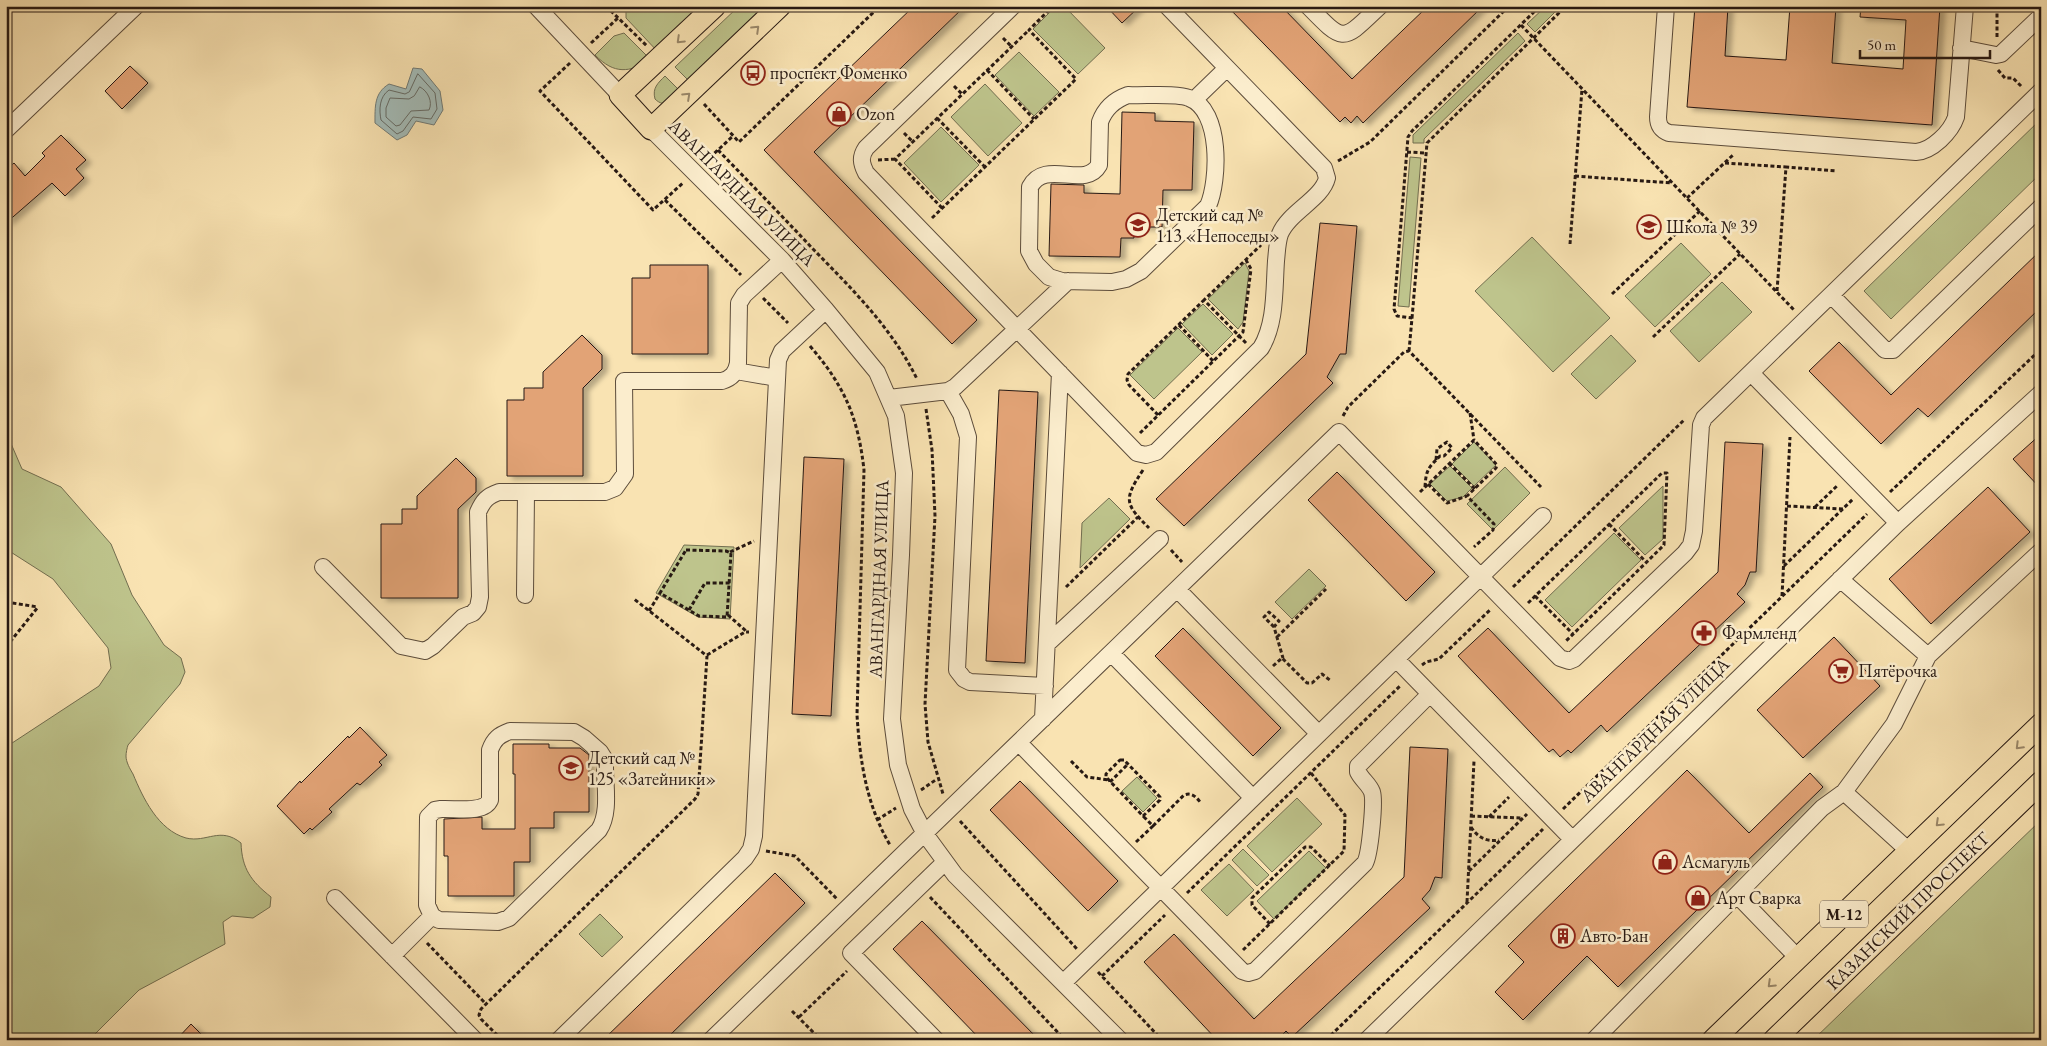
<svg xmlns="http://www.w3.org/2000/svg" width="2047" height="1046" font-family="'EB Garamond',serif">
<style>
.green{fill:#bec48c;stroke:#726e50}
.water{fill:#a3bbb7;stroke:#717a75}
.lines{fill:none;stroke-linecap:round;stroke-linejoin:round}
.shore{stroke:#656a65;stroke-width:1}
.building{fill:#e2a376;stroke:#271913;filter:url(#shadow)}
.minor-casing{stroke:#5c4c3b;stroke-width:18}
.major-casing{stroke:#271913;stroke-width:23}
.path{stroke:#271913;stroke-width:3;stroke-dasharray:4 2.5;stroke-linecap:butt}
.minor{stroke:#fbedcd;stroke-width:16}
.major{stroke:#f9e3b2;stroke-width:21}
.oneway{stroke:#9a886a}
.labels{text-anchor:middle;stroke-width:5;stroke-linejoin:round;paint-order:stroke}
.shield{fill:#fbedcd;stroke:#67594b;stroke-width:1}
.shield-label{font-size:16px;font-weight:bold;fill:#271913}
.poi-label{font-size:18px;fill:#271913;stroke:#fbedcd;text-anchor:start}
.street-label{font-size:18px;fill:#271913;stroke:#fbedcd}
</style>
<defs>
<filter id="shadow"><feDropShadow dx="5.5" dy="3" stdDeviation="2.5" flood-color="#0004"/></filter>
</defs>
<rect width="100%" height="100%" fill="#f9e3b2"/>
<filter id="stains"><feTurbulence type="fractalNoise" baseFrequency=".004" numOctaves="4"/><feColorMatrix values="0 0 0 0 .2 0 0 0 0 .09 0 0 0 0 .02 0 0 0 .5 -.17"/></filter>
<radialGradient id="worn" r=".72"><stop offset=".6" stop-color="#630" stop-opacity="0"/><stop offset="1" stop-color="#630" stop-opacity=".3"/></radialGradient>
<path class="green" d="M708 6 659 53 626 18V6Z
M739 6H771L691 83 675 67Z
M1056 6H1064L1105 48 1078 74 1033 29Z
M1546 6H1561L1535 32 1527 24Z
M624 33 652 61C628 72 615 75 595 55L614 36Z
M1518 33 1525 41 1424 139V143H1413V135Z
M1019 52 1059 92 1034 116 995 75Z
M665 76 682 93C673 100 665 109 655 99 652 88 658 83 665 76Z
M985 84 1022 123 988 156 951 117Z
M2041 119V173L1891 319 1864 291Z
M941 127 979 165 941 202 904 163Z
M1410 157 1421 158 1409 307 1398 306Z
M1532 237 1610 318 1553 372 1475 291Z
M1681 243 1711 274 1655 327 1625 296Z
M1245 263 1249 271 1243 322 1238 329 1208 299Z
M1722 282 1752 312 1699 362 1670 331Z
M1203 304 1233 334 1212 355 1182 324Z
M1178 328 1202 352 1154 399 1130 375Z
M1611 335 1636 361 1596 399 1571 374Z
M6 432 22 469 61 487 111 544 132 595 164 645 181 658 185 672 180 684 128 745C127 748 126 753 126 756 126 762 130 769 133 774 143 798 158 830 186 838 207 843 220 826 241 843 242 869 251 881 271 897L270 907 253 918 232 916 223 922 225 944 139 990 89 1040H6V747L99 686 111 668 108 648 53 579 6 549Z
M1474 442 1496 465 1474 486 1452 464Z
M1450 466 1472 488 1463 497 1447 501 1430 484Z
M1505 467 1530 493 1493 530 1467 504Z
M1663 486V539L1645 555 1619 528Z
M1109 498 1130 519 1080 568 1082 523Z
M1614 533 1641 560 1572 627 1545 600Z
M684 545 734 547 730 619 698 617 656 593Z
M1309 569 1326 586 1292 619 1275 602Z
M1137 777 1157 798 1143 812 1122 791Z
M1297 798 1322 824 1272 872 1247 846Z
M2041 820V1040H1813Z
M1243 849 1269 875 1257 886 1232 860Z
M1309 851 1326 868 1274 919 1257 901Z
M1229 864 1254 890 1227 916 1201 890Z
M600 914 623 937 602 957 579 934Z"/>
<path class="water" d="M413 68 422 69 440 91 443 110 434 125 416 121 407 135 397 140 375 123C375 107 374 93 389 84L406 89Z"/>
<g class="lines">
<path class="shore" d="M418 74 435 93 437 109 431 119 413 117 403 131 397 134 381 120C379 110 379 97 389 90L405 94 409 92Z
M420 87C428 91 433 102 429 110L411 111 400 125 396 126 386 117V108L390 98 409 99 414 96Z"/>
</g>
<path class="building" d="M914 6H965L814 152 977 320 952 344 764 150Z
M1106 6H1140L1122 23Z
M1227 6H1281L1352 79 1428 6H1483L1363 123 1357 116 1351 123 1345 117 1340 122Z
M1695 6H1728L1725 56 1786 60 1790 6H1836L1832 63 1903 69 1906 20 1860 17 1861 6H1940L1932 125 1687 107Z
M130 66 148 83 122 109 105 91Z
M1122 112 1155 113V121L1194 122 1192 190H1163L1162 227H1134V238H1121L1120 257 1049 256 1051 184 1084 185V193L1120 194Z
M61 135 86 160 76 169 84 178 65 196 52 183 6 223V170L14 163 25 176 45 156 42 153Z
M1320 223 1357 226 1346 354H1340L1327 377 1333 383 1184 526 1156 499 1306 354Z
M2041 250V307L1928 417 1918 408 1881 444 1809 371 1839 342 1891 395Z
M650 265H708V354H632V278H650Z
M582 335 602 355V369L583 388V476H507V400H524V388H543V372Z
M999 390 1038 392 1025 663 986 661Z
M2041 434V489L2013 459Z
M1725 442 1763 444 1756 572H1750L1745 585 1737 594 1745 602 1607 732 1601 725 1571 753 1568 750 1560 757 1553 749 1549 752 1458 656 1488 628 1569 713 1718 572Z
M804 457 844 459 831 716 792 714Z
M456 458 476 478V492L458 509V598H381V524H402V509H417V496Z
M1337 472 1435 572 1406 601 1308 500Z
M1988 487 2030 532 1931 624 1889 579Z
M1183 628 1281 728 1253 756 1155 656Z
M1834 637 1880 686 1803 758 1757 710Z
M360 727 387 755 379 762 382 765 360 785 357 783 329 809 332 812 312 830 310 828 304 834 277 806 300 781 301 783 348 736 349 738Z
M513 744H549V748H580L589 755V812H554V828H530V862H514V896H448V856H444V819L482 817V829H515V774H513Z
M1410 747 1448 749 1442 878 1435 877 1430 890 1422 899 1430 908 1292 1037 1286 1031 1277 1040H1217L1144 962 1174 934 1254 1019 1404 877Z
M1687 770 1749 833 1810 773 1823 787 1618 987 1587 956 1523 1020 1495 992 1524 962 1508 946Z
M1020 781 1118 881 1088 911 990 810Z
M775 873 805 903 665 1040H603Z
M922 921 1039 1040H981L893 949Z
M191 1024 207 1040H176Z"/>
<g class="lines">
<g class="minor-casing">
<path id="minor" d="M536 6 620 95
M1013 6 866 148C860 157 861 163 866 173L1137 453 1146 455 1156 452 1261 348C1276 323 1274 290 1276 261 1277 252 1277 243 1280 234 1289 212 1322 199 1327 178L1324 168 1167 6
M1308 6C1345 44 1342 42 1380 6
M1666 6 1658 117C1658 126 1661 130 1669 133L1916 152C1932 151 1951 132 1956 117L1965 6
M1961 48 1996 55 2001 54 2041 16
M1128 95C1143 96 1177 93 1189 98 1222 110 1219 181 1208 206L1141 271 1126 279 1112 282 1062 281 1049 277 1036 264 1029 251 1030 187C1045 158 1085 190 1099 165L1100 122C1105 108 1114 100 1128 95Z
M1194 100 1227 68
M651 129 782 260 826 310 877 372 896 416 904 473 901 555 892 719 898 765 912 809 925 834 955 875 1120 1040
M6 130 136 6
M1831 295 1885 350H1893L2041 207
M736 371 777 378
M1751 373 1898 523
M948 391 961 414 968 437 957 670 964 679 970 682 1045 686
M889 398 948 391 955 387 1068 281
M323 567 401 646 425 651 433 646 463 617 473 613 478 607 480 597 478 512C483 501 487 496 499 492H605L615 488 625 474 624 381H722C732 378 736 373 738 363L739 303 744 295 782 260
M1840 579 1928 656
M1177 589 1319 734
M525 595 526 492
M1047 644 1160 539
M1111 653 1253 798
M1396 659 1572 839
M1043 719 1060 373
M510 731 574 732 584 738 600 752 605 760V767C605 787 610 813 599 830L509 918 498 922 439 920 432 916 427 905 428 817 435 810 441 809C455 808 484 814 490 800V750C494 739 499 735 510 731Z
M1019 743 1242 971 1248 973 1255 971 1365 863C1370 854 1375 801 1372 792 1369 784 1362 780 1358 772V766L1430 694
M1844 792 1894 724 1928 656 2041 551
M1738 896 1798 958
M335 898 475 1040
M392 956 432 916
M1063 983 1543 516
M559 1040 745 858 751 849 754 836 778 360 782 351 826 310
M711 1040 1339 432 1560 658 1569 661 1574 659 1685 553 1691 545 1694 531 1701 425 1704 418 2041 91
M936 1040 851 953 945 862
M1367 1040 1898 523 2041 393
M1594 1040 1822 808 1844 792 1909 851"/>
</g>
<g class="major-casing">
<path id="major" d="M715 6 620 95 651 129 780 6
M1713 1040 2041 724
M1774 1040 2041 782"/>
</g>
<path class="path" d="M616 6 611 11 647 46
M1521 25 1794 310
M1997 37V6
M1003 38 1011 46
M591 43 618 18
M570 63 540 91 653 210 684 182
M987 70 1034 119
M1998 70 2005 78H2013L2022 87
M954 86 962 94
M704 104 739 142 880 6
M937 118 985 167
M904 133 913 142
M718 150C750 183 782 216 813 249 852 289 892 328 917 379
M1407 152 1425 153
M878 160 895 159
M1338 161 1370 142 1509 6
M705 162 733 136
M1725 163 1786 167
M1575 176 1672 183
M1687 198 1734 154
M665 200 741 275
M942 208 895 159 1029 30
M932 218 1076 79 1029 30 1053 6
M1570 244 1582 89
M1777 291 1786 167 1837 171
M1612 294 1700 211
M763 298 788 323
M1412 318 1427 143 1566 6
M1179 325 1213 361
M1653 337 1740 254
M1246 343 1204 300 1261 245
M810 346C845 387 858 417 864 470L857 715C860 761 866 804 890 845
M1409 351 1412 318 1397 316 1394 309 1408 137 1412 131 1540 6
M926 409 932 450 935 516 925 704 928 742 943 794
M1470 413 1474 440
M1158 415 1129 385 1127 380 1128 374 1204 300
M1343 416 1348 407 1404 352 1409 351 1541 487
M1140 433 1243 332 1251 269 1246 260
M1449 463 1475 489
M1143 470C1123 500 1125 504 1149 528
M1428 484 1447 503 1467 496
M1425 487C1426 470 1428 468 1440 456H1444L1452 448 1447 442 1437 449 1436 460
M1420 492 1474 440 1497 465 1496 468 1467 496 1494 524 1493 530 1474 547
M1890 492 2041 349
M1787 506 1843 509
M1815 507 1838 485
M1609 524 1647 563
M686 550 726 551 731 553 727 617 699 616 660 593Z
M1171 550 1182 562
M730 552 754 541
M1784 566 1853 499
M1066 587 1138 517
M1513 587 1684 420
M1535 596 1573 634
M1782 596 1790 437
M6 602 38 607
M1528 603 1662 473H1667L1664 545 1566 641
M689 610 705 583H730
M649 611 660 593
M728 615 746 631
M1274 627 1264 617 1269 612 1279 621 1274 627 1283 658
M1277 637 1326 589
M6 647 38 607
M707 655 745 632H749
M1422 665 1426 662 1439 659 1491 609
M1273 666 1282 658 1307 683H1312L1322 674 1331 681
M1120 760H1124L1160 797V800L1143 816 1106 777V774Z
M1071 761 1087 777 1109 780
M1110 782 1128 764
M921 790 937 779
M1563 809 1867 514
M1471 816 1523 818
M1489 817 1509 797
M877 820 896 808
M960 821 1077 949
M1153 826 1184 795C1192 792 1196 797 1201 803
M1471 827C1478 838 1487 842 1499 840
M1136 842 1153 826 1143 816
M766 851 795 856 837 899
M1469 871 1527 814
M1187 893 1401 685
M930 897 1065 1040
M1467 902 1474 761
M1270 924 1252 905V898L1305 847H1311L1330 866
M427 943 486 1004
M1243 950 1344 851 1345 815 1311 773
M1098 972 1162 1040
M1102 976 1165 915
M792 1011 821 1040
M799 1017 847 971
M502 1040 481 1019 479 1015 481 1009 695 799 698 794 707 656 634 599
M1326 1040 1543 829"/>
<use href="#minor" class="minor"/>
<use href="#major" class="major"/>
</g>
<defs><path id="oneway-chevron" d="M-2-3.5L2.5 0L-2 3.5" fill="none" stroke-width="1.6" stroke-linecap="round" stroke-linejoin="round" transform="scale(1.25)"/></defs>
<g class="oneway">
<use href="#oneway-chevron" transform="translate(756 29) rotate(-44)"/>
<use href="#oneway-chevron" transform="translate(680 40) rotate(136)"/>
<use href="#oneway-chevron" transform="translate(687 96) rotate(-43)"/>
<use href="#oneway-chevron" transform="translate(2019 746) rotate(135)"/>
<use href="#oneway-chevron" transform="translate(1939 823) rotate(136)"/>
<use href="#oneway-chevron" transform="translate(1771 984) rotate(136)"/>
</g>
<defs>
<g id="bus-ring" transform="scale(1.25)"><circle r="9.5" fill="#fbedcd" stroke="#8f2418" stroke-width="1.5"/><path d="M-5-6H5V4H4V6H2V4H-2V6H-4V4H-5ZM-3.5-4V0h7V-4ZM-3.5 1.2v1.5H-2V1.2ZM2 1.2v1.5H3.5V1.2Z" fill="#8f2418"/></g>
<g id="shop-ring" transform="scale(1.25)"><circle r="9.5" fill="#fbedcd" stroke="#8f2418" stroke-width="1.5"/><path d="M-5-2.5h2.3a2.7 3.5 0 0 1 5.4 0H5L5.5 6h-11ZM-1.5-2.5h3a1.5 2.3 0 0 0-3 0Z" fill="#8f2418"/></g>
<g id="school-ring" transform="scale(1.25)"><circle r="9.5" fill="#fbedcd" stroke="#8f2418" stroke-width="1.5"/><path d="M0-5L7-2L0 1L-7-2ZM-4 1L0 2.5L4 1V4Q0 6-4 4Z" fill="#8f2418"/></g>
<g id="pharmacy-ring" transform="scale(1.25)"><circle r="9.5" fill="#fbedcd" stroke="#8f2418" stroke-width="1.5"/><path d="M-2-6h4v4h4v4h-4v4h-4v-4h-4v-4h4Z" fill="#8f2418"/></g>
<g id="supermarket-ring" transform="scale(1.25)"><circle r="9.5" fill="#fbedcd" stroke="#8f2418" stroke-width="1.5"/><path d="M-6-5.5h2.5l.6 2H6L4.5 2H-2.5L-4.4-4H-6ZM-1.5 3.2a1.3 1.3 0 1 0 .1 0ZM3 3.2a1.3 1.3 0 1 0 .1 0Z" fill="#8f2418"/></g>
<g id="building-ring" transform="scale(1.25)"><circle r="9.5" fill="#fbedcd" stroke="#8f2418" stroke-width="1.5"/><path d="M-4-6H4V6H1V3H-1V6H-4ZM-2.5-4.3h1.7v1.8h-1.7ZM.8-4.3h1.7v1.8H.8ZM-2.5-1h1.7V.8h-1.7ZM.8-1h1.7V.8H.8Z" fill="#8f2418"/></g>
</defs>
<g fill-rule="evenodd">
<use href="#bus-ring" x="753" y="73"/>
<use href="#shop-ring" x="839" y="114"/>
<use href="#school-ring" x="1138" y="225"/>
<use href="#school-ring" x="1649" y="227"/>
<use href="#pharmacy-ring" x="1704" y="633"/>
<use href="#supermarket-ring" x="1841" y="671"/>
<use href="#school-ring" x="571" y="768"/>
<use href="#shop-ring" x="1665" y="862"/>
<use href="#shop-ring" x="1698" y="898"/>
<use href="#building-ring" x="1563" y="936"/>
</g>
<g class="labels">
<rect class="shield" x="1820" y="900.5" width="48" height="27" rx="4"/>
<g class="shield-label">
<text x="1844" y="920">М-12</text>
</g>
<g class="poi-label">
<text x="770" y="79">проспект Фоменко</text>
<text x="856" y="120">Ozon</text>
<text x="1156" y="221">Детский сад №<tspan x="1156" dy="21">113 «Непоседы»</tspan></text>
<text x="1666" y="233">Школа № 39</text>
<text x="1722" y="639">Фармленд</text>
<text x="1858" y="677">Пятёрочка</text>
<text x="588" y="764">Детский сад №<tspan x="588" dy="21">125 «Затейники»</tspan></text>
<text x="1682" y="868">Асмагуль</text>
<text x="1716" y="904">Арт Сварка</text>
<text x="1580" y="942">Авто-Бан</text>
</g>
<g class="street-label">
<text transform="translate(742 193) rotate(45)" y="6">АВАНГАРДНАЯ УЛИЦА</text>
<text transform="translate(879 579) rotate(-88)" y="6">АВАНГАРДНАЯ УЛИЦА</text>
<text transform="translate(1655 730) rotate(-44)" y="6">АВАНГАРДНАЯ УЛИЦА</text>
<text transform="translate(1908 911) rotate(-44)" y="6">КАЗАНСКИЙ ПРОСПЕКТ</text>
</g>
</g>
<rect width="2047" height="1046" fill="none" stroke="#f9e3b2" stroke-width="25"/>
<rect x="8" y="8" width="2032" height="1031" fill="none" stroke="#271913" stroke-width="2.5"/>
<rect x="12" y="12" width="2022" height="1021" fill="none" stroke="#271913"/>
<path d="M1860 50v8h130v-8" fill="none" stroke="#271913" stroke-width="2.5"/>
<text x="1867" y="50" font-size="15" fill="#271913" stroke="#fbedcd" stroke-width="4" paint-order="stroke">50 m</text>
<rect width="100%" height="100%" filter="url(#stains)"/>
<rect width="100%" height="100%" fill="url(#worn)"/>
</svg>
